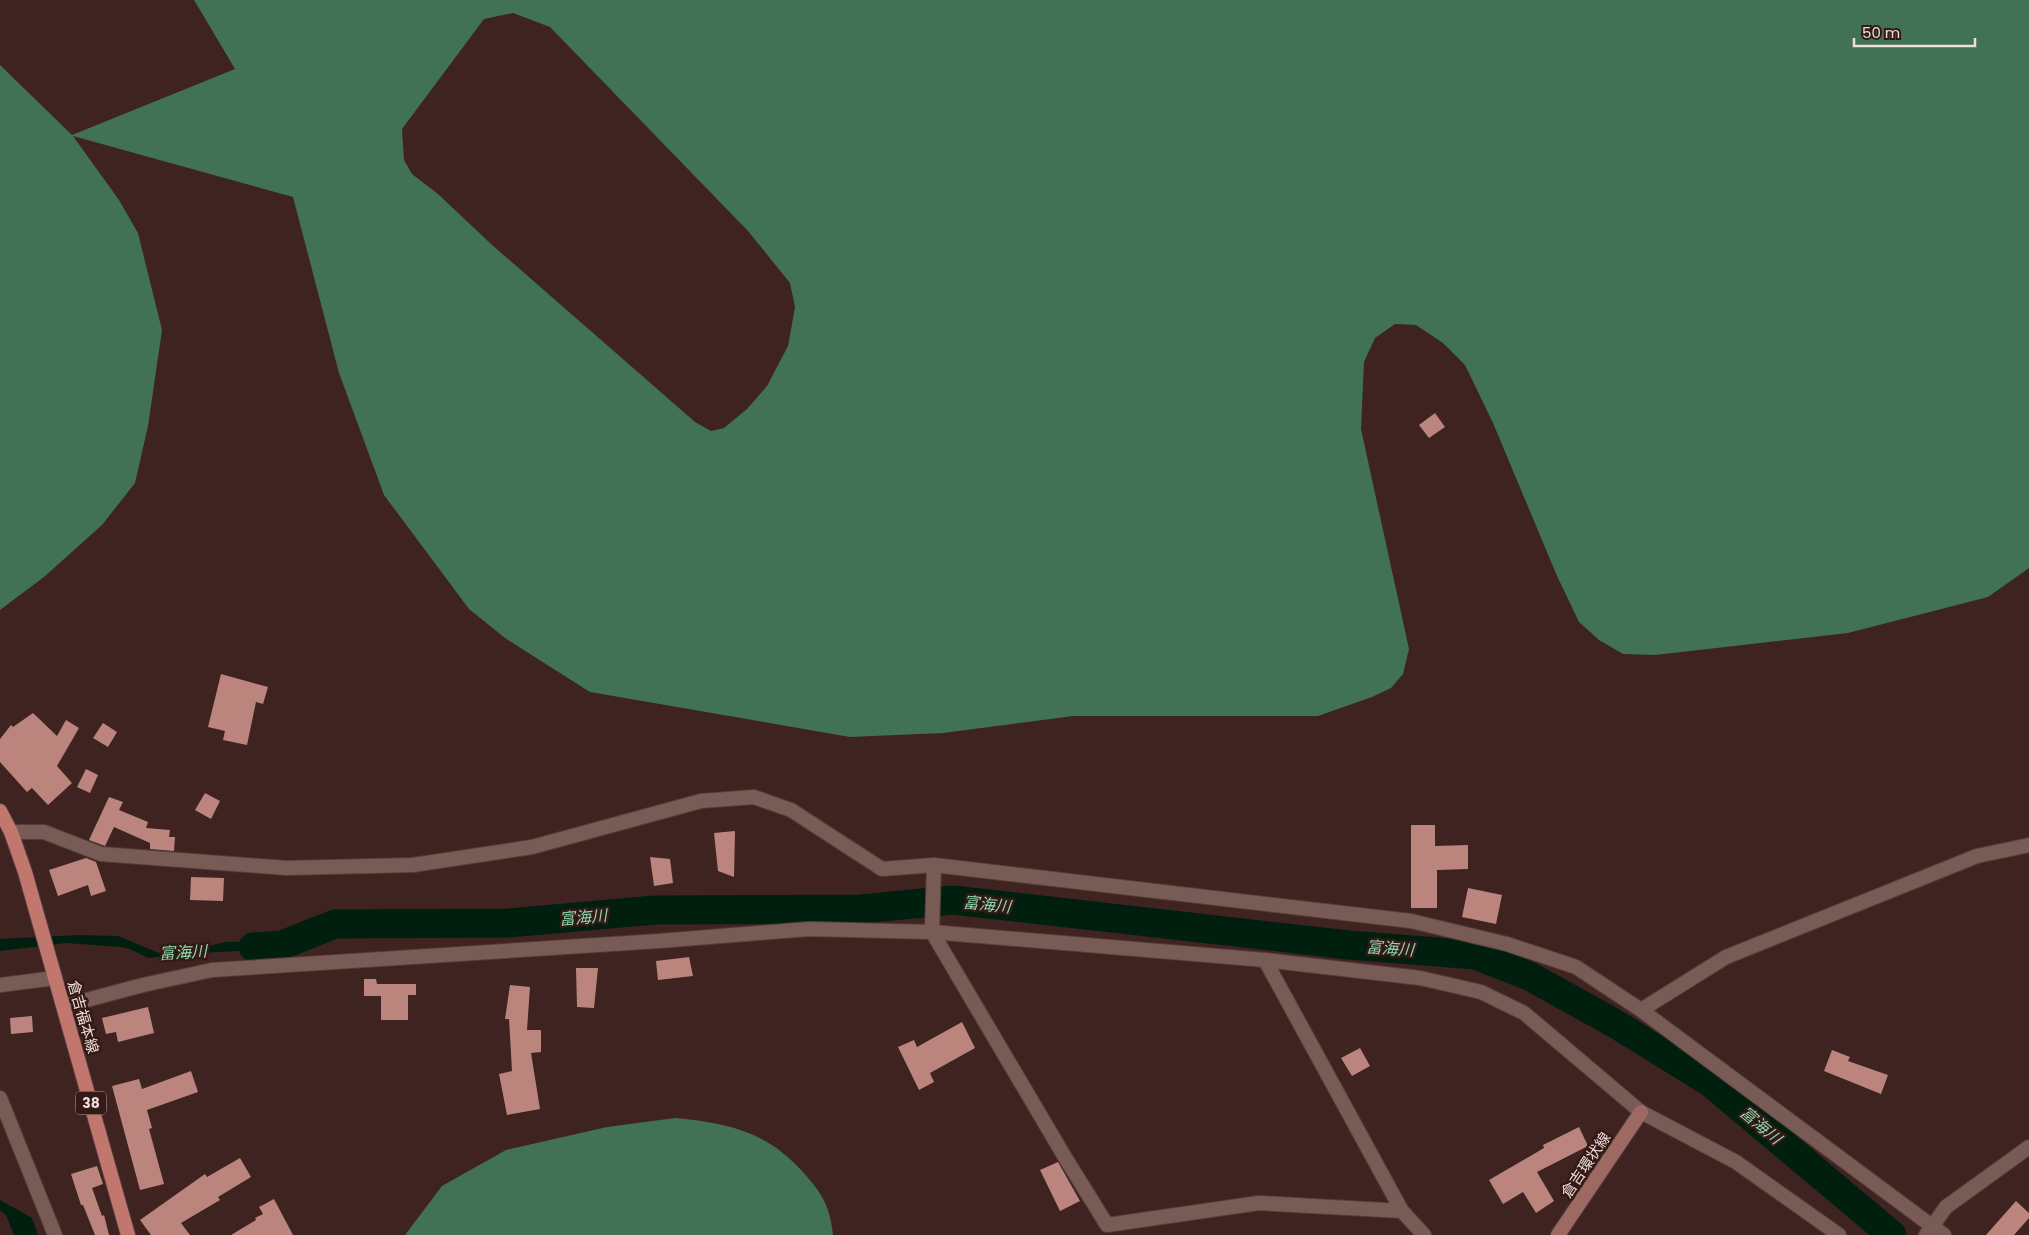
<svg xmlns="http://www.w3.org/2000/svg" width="2029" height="1235" font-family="Poppins,'Noto Sans JP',sans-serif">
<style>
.forest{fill:#417156;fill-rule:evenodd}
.water{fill:#001f0e}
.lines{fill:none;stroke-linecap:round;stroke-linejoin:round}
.river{stroke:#001f0e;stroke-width:29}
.building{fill:#bb857e}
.minor-casing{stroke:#543e3b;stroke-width:16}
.secondary-casing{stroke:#543e3b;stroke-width:16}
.primary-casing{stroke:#543e3b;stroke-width:16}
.minor{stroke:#795b56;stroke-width:14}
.secondary{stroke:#9d6962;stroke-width:14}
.primary{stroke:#c2776e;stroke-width:14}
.labels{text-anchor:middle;stroke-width:5;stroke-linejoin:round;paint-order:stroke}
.shield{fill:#331a17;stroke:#b7a2a0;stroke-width:1}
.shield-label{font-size:14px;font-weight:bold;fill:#efddda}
.street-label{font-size:15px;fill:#efddda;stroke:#331a17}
.water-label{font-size:16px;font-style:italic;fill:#8cd8ac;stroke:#331a17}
</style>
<rect width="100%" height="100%" fill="#3e2320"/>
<path class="forest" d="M194 0H2029V568L1988 597 1848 633 1655 655 1623 654 1599 640 1579 622 1557 576 1493 423 1465 365 1443 343 1416 325 1395 324 1375 338 1364 362 1361 429 1409 649 1403 674 1391 688 1372 697 1318 716H1073L943 733 850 737 590 692 505 638 469 609 384 495 339 373 293 197 73 136 119 200 138 233 162 330 148 426 135 483 102 525 44 577 0 610V65L72 135 235 69ZM513 13 550 27 748 231 790 283 795 307 788 346 767 386 747 409 724 428 711 431 695 422 491 244 438 194 412 174 404 160 402 129 484 19Z
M675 1118C727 1123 766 1131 802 1171 822 1193 830 1206 833 1235H405L442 1186 506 1150 607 1127Z"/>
<path class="water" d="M79 935 118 936 159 953 185 951 226 942 294 941 297 948 180 954 148 958 130 949 121 947 66 943 0 951V939Z
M0 1200 32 1218 38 1235H14L6 1215 0 1210Z"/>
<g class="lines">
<path class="river" d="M253 947 282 945 335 924 508 923 655 910 861 909 953 900 1349 945 1475 955 1529 976 1614 1023 1711 1083 1892 1235"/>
</g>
<path class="building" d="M1435 413 1445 427 1429 438 1419 425Z
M221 674 268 687 263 704 256 702 247 745 223 740 225 731 208 727Z
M33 713 57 736 66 720 79 728 57 766 72 783 48 805 32 788 27 792 0 762V739L11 725 13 727Z
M103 723 117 732 108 747 93 738Z
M86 769 98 775 90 793 77 787Z
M205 793 220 801 211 819 195 810Z
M109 797 123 802 119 810 148 822 146 828 170 830 169 837H175L174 851 150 849V843L114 827 105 846 89 840Z
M1411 825H1435V846L1468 845V869L1437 870V908H1411Z
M735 831 734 877 718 871 714 833Z
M650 857 670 859 673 883 654 886Z
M86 858 96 862 106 891 91 896 88 885 58 896 49 870Z
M191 877 224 878 223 901 190 900Z
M1468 888 1502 895 1496 924 1462 917Z
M689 957 693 976 658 980 656 961Z
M576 968H598L594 1008 577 1007Z
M364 979H376L377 984H416V995H408V1020H381V996H364Z
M510 985 530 987 527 1030H541V1052L531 1053 540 1109 507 1115 499 1074 512 1071 509 1019H505Z
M148 1007 154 1033 118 1042 116 1032 106 1034 102 1018Z
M32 1016 33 1032 11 1034 10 1018Z
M962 1022 975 1048 930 1073 934 1082 919 1090 898 1047 914 1040 917 1047Z
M1360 1048 1370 1066 1352 1076 1341 1058Z
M1832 1050 1850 1057 1848 1061 1888 1075 1881 1094 1824 1071Z
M191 1071 198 1092 147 1110 152 1128 149 1129 164 1184 140 1190 112 1086 139 1079 142 1089Z
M1579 1127 1588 1146 1537 1172 1554 1201 1536 1213 1523 1192 1503 1204 1489 1180 1544 1148 1543 1145Z
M240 1158 251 1177 218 1197 220 1200 181 1223 190 1235H151L140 1220 205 1174 207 1177Z
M1058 1162 1080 1201 1060 1211 1040 1170Z
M97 1166 103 1184 92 1188 102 1216 104 1215 109 1235H95L83 1205H81L71 1174Z
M274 1199 293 1235H231L256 1220 255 1218 263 1214 259 1207Z
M2016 1201 2029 1213V1218L2014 1235H1986Z"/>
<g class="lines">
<g class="minor-casing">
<path id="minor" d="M11 832H44L101 854 287 868 413 865 532 847 701 801 754 797 791 810 882 869 934 865 1411 921 1507 944 1576 967 1641 1010 1944 1235
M934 865 932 932 1066 1159 1107 1225 1259 1203 1402 1211
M1265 960 1402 1211 1424 1235
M0 985 55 978
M64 1006 143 985 212 970 659 941 809 929 932 932 1265 960 1420 978 1481 992 1524 1013 1641 1112 1736 1162 1839 1235
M1641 1010 1726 957 1977 856 2029 845
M0 1098 55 1235
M1926 1235 1946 1207 2029 1147"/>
</g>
<g class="secondary-casing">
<path id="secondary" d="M1558 1235 1641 1112"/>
</g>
<g class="primary-casing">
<path id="primary" d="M0 811 11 832 25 872 128 1235"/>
</g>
<use href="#minor" class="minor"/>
<use href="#secondary" class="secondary"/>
<use href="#primary" class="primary"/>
</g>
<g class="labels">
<rect class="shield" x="76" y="1091.5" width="30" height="23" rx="4"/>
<g class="shield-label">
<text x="91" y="1108">38</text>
</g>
<g class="street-label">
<text transform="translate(83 1017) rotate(74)" y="5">倉吉福本線</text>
<text transform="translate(1586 1165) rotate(-56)" y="5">倉吉環状線</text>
</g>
<g class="water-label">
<text transform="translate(987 904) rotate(6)" y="6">富海川</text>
<text transform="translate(583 917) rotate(-5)" y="6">富海川</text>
<text transform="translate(1390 948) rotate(4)" y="6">富海川</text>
<text transform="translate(183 952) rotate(-3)" y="6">富海川</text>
<text transform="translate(1761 1125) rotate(40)" y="6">富海川</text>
</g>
</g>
<path d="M1854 38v8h121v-8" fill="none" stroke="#efddda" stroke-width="2.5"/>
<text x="1862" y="38" font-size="15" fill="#efddda" stroke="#331a17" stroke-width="4" paint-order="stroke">50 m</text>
</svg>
